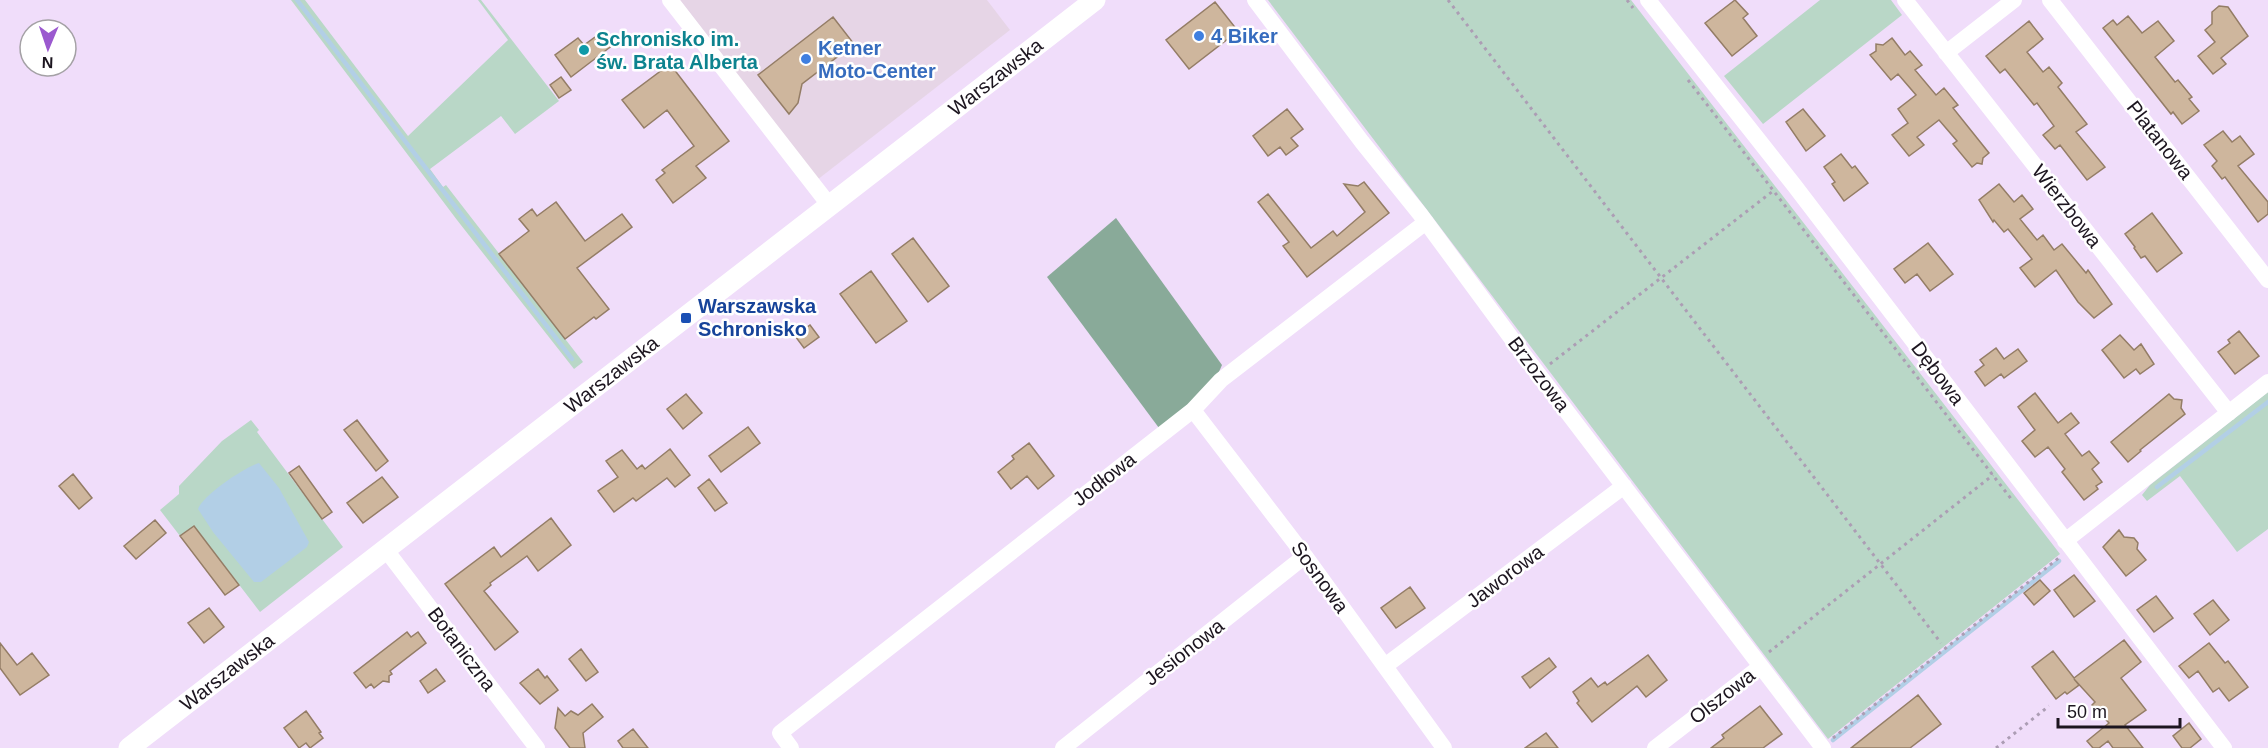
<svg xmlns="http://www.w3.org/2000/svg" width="2268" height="748" font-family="Helvetica,sans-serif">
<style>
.commercial{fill:#e6d5e6}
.green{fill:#b9d7c7}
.forest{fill:#89aa99}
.water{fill:#b2cfe6}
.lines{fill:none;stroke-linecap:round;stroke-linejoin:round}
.stream{stroke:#b2cfe6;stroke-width:4.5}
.building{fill:#ceb69d;stroke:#947d66;stroke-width:1.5}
.path{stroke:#ac9db4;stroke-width:3;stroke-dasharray:3 4.5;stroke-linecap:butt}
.minor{stroke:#fff;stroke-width:16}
.major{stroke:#fff;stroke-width:21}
.shop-dot{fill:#3f7fe0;stroke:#fff;stroke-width:2}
.culture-dot{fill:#0f9aa8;stroke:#fff;stroke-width:2}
.transit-dot{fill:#1a4fb4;stroke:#fff;stroke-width:2}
.labels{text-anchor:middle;stroke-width:5;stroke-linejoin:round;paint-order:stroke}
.shop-label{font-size:20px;font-weight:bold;fill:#366cbe;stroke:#fff;text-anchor:start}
.culture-label{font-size:20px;font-weight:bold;fill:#0d838f;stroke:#fff;text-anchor:start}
.street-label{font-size:20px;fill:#1c151f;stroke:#fff}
.transit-label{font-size:20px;font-weight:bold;fill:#164399;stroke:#fff;text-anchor:start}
</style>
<rect width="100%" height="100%" fill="#f0ddfa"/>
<path class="commercial" d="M680 0H987L1010 30 817 180Z"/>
<path class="green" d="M291 0H305L408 136 508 40 478 0H481L559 101 515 134 501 116 430 169 443 187 446 185 583 362 574 369 457 220Z
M1268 0H1631L2060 554 1828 739Z
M1820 0H1891L1902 15 1763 124 1724 76Z
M2268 392V529L2237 552 2180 476 2147 501 2142 495 2150 485Z
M251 420 259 430 257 432 343 547 260 612 194 526 180 536 160 510 179 494V486L222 441Z"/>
<path class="forest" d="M1116 218 1222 365 1214 383 1159 428 1047 277Z"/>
<path class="water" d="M259 463 279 488 309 542 307 547 261 582H254L213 532 198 509C203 495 245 467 259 463Z"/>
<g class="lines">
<path class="stream" d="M297 0 572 359
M2157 487 2268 402
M1833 740 2059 561"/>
</g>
<path class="building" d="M1735 0 1748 14 1743 18 1757 36 1732 56 1705 23Z
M1215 2 1238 31 1189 69 1166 40Z
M2219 6 2228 7 2248 36 2221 58 2226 64 2213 74 2198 56 2215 42 2205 30 2212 24V12Z
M2128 16 2142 33 2158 21 2174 41 2155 57 2175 82 2178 80 2192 97 2189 99 2199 111 2182 124 2173 112 2171 114 2103 28 2113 20 2117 25Z
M833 17 854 44 802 84 798 103 789 114 758 75Z
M2029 21 2043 39 2027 52 2043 72 2049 67 2062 83 2058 87 2087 124 2076 132 2105 167 2087 180 2060 145 2055 149 2043 135 2054 126 2037 103 2034 105 2005 69 2000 73 1986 56Z
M602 32 613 45 571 77 555 55 578 38 584 45Z
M1892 38 1905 55 1910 51 1922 65 1915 70 1936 95 1944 88 1958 105 1953 108 1989 153 1983 158 1982 164 1977 163 1972 167 1953 144 1957 141 1939 120 1917 137 1924 145 1909 156 1892 135 1908 123 1898 109 1916 95 1898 74 1891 80 1870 55 1876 51V44L1883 45Z
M670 64 729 141 696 166 706 178 673 203 656 180 665 173 662 170 694 146 667 110 644 128 622 100Z
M561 77 571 90 559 98 550 85Z
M1287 109 1303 129 1291 138 1298 146 1286 155 1280 147 1268 156 1253 136Z
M1803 109 1825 136 1806 151 1786 122Z
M2223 131 2232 142 2240 136 2254 154 2238 166 2268 202V214L2258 222 2225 177 2222 179 2212 166 2217 161 2204 145Z
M1841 154 1852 168 1855 166 1868 183 1844 201 1832 184 1835 182 1824 167Z
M1364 182 1389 213 1307 277 1283 246 1289 242 1258 202 1268 194 1311 248 1333 231 1337 236 1365 212 1344 184 1358 186Z
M1999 184 2014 202 2022 195 2033 209 2020 219 2037 240 2043 235 2054 250 2062 244 2086 273 2088 270 2112 304 2094 318 2078 302 2056 270 2035 287 2020 268 2032 259 2008 229 2004 232 1994 220 1993 222 1979 200Z
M556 202 585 241 622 214 632 227 577 268 609 309 596 319 594 317 565 339 499 254 529 231 519 219 532 209 537 216Z
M2152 213 2182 253 2157 272 2145 256 2141 258 2134 248 2135 247 2125 234Z
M913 238 949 286 928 302 892 254Z
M1928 243 1953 274 1930 291 1917 274 1905 283 1894 269Z
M871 271 907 321 876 343 840 294Z
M810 325 819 337 804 348 795 336Z
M2239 331 2259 356 2235 374 2218 352 2230 343 2228 340Z
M2120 335 2134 350 2141 344 2154 364 2140 374 2136 369 2124 378 2102 350Z
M1996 348 2004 359 2018 349 2027 361 2004 378 2001 374 1985 386 1975 372 1984 365 1980 360Z
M2035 393 2058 423 2071 413 2079 423 2065 434 2082 456 2089 451 2099 463 2092 469 2102 482 2096 486 2098 489 2084 500 2062 472 2065 469 2048 447 2035 457 2022 441 2035 430 2018 407Z
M686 394 702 413 683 429 667 409Z
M2169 394 2174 399 2182 400 2181 408 2185 414 2140 450 2141 451 2128 462 2111 442Z
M357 420 388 461 376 471 344 430Z
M748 427 760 443 721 472 709 456Z
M1029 443 1054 476 1038 489 1027 476 1011 489 998 472 1014 459 1012 456Z
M670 449 690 475 675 487 667 478 636 501 633 498 614 512 598 491 618 477 606 461 622 450 637 469 642 465 645 469Z
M299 466 332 512 322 519 289 473Z
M73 474 92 498 79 509 59 486Z
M382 477 398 497 363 523 347 503Z
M709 479 727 503 715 511 698 488Z
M551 518 571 545 538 571 527 556 490 583 491 585 484 591 518 632 495 650 445 584 494 547 501 557Z
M155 520 166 533 136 559 124 546Z
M194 526 239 585 225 595 180 536Z
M2119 530 2124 537 2134 538 2138 543 2137 549 2146 560 2126 576 2103 547Z
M2074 575 2095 601 2074 617 2054 590Z
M2040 580 2050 591 2034 605 2024 593Z
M1410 587 1425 608 1396 628 1381 608Z
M2156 596 2173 618 2154 632 2137 610Z
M2213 600 2229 620 2210 635 2194 614Z
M209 608 224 627 204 643 188 623Z
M407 632 411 637 418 632 426 643 390 671 392 674 389 676V682L383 681 374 688 371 684 366 688 354 673Z
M2124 640 2141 662 2121 678 2146 710 2125 725 2143 748H2113L2108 741 2099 748H2093L2087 741 2109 723 2092 705 2095 702 2074 679 2079 685 2067 694 2065 692 2056 699 2032 667 2053 651 2074 678Z
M0 643 17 665 32 653 49 675 20 695 0 668Z
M2209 643 2225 663 2228 661 2248 687 2229 701 2219 688 2213 692 2198 671 2189 678 2179 666Z
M581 649 598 672 586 681 569 659Z
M1648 655 1667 680 1646 697 1637 686 1592 722 1577 703 1579 701 1573 692 1591 678 1598 687 1605 682 1607 685Z
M1549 658 1556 667 1530 688 1522 677Z
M436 669 445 681 428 693 420 681Z
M538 669 545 678 547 676 558 690 540 704 520 683Z
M1918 695 1941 724 1910 748H1851Z
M592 704 603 717 583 733 585 748H570L555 728 558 708 565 716 571 711 578 715Z
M1760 706 1782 734 1763 748H1711L1724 738 1722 735Z
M306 711 321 732 319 733 323 738 310 748 306 743 299 748 284 728Z
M2189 723 2201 739 2190 748H2182L2173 736Z
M633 729 648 748H623L618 741Z
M1546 733 1558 748H1525Z"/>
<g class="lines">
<path class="path" d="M1448 0 1941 643
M1627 0 1633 8
M1688 80 2012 500
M1550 364 1773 191
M1769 652 1993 475
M1833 738 2060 557
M1996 748 2049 706"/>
<path class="minor" d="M670 0 830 206
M1255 0 1362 142 1420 214 1523 354 1823 748
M1648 0 1794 185 2224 748
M1905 0 2229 413
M2050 0 2268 280
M1946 53 2014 0
M1193 410 1305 556 1444 748
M2065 541 2268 382
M386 550 537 748
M1385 666 1624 486
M791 748 780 733 1193 410 1221 380 1426 222
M1063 748 1305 556
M1655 748 1760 667"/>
<path class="major" id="s1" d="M129 748 1095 0"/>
</g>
<g class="shop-dot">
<circle cx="1199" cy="36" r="6"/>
<circle cx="806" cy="59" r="6"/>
</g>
<circle class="culture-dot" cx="584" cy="50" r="6"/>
<rect class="transit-dot" x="680" y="312" width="12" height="12" rx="3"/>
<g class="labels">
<g class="shop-label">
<text x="1211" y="43">4 Biker</text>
<text x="818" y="55">Ketner<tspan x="818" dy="23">Moto-Center</tspan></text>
</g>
<g class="culture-label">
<text x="596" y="46">Schronisko im.<tspan x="596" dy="23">św. Brata Alberta</tspan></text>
</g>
<g class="street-label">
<text dy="7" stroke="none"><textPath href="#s1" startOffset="1096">Warszawska</textPath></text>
<text transform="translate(2160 140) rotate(52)" y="7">Platanowa</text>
<text transform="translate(2067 206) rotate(52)" y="7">Wierzbowa</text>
<text transform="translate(1938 373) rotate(53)" y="7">Dębowa</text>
<text transform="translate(1539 374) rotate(53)" y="7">Brzozowa</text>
<text dy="7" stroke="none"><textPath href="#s1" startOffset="610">Warszawska</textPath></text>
<text transform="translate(1104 479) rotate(-38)" y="7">Jodłowa</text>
<text transform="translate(1505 576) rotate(-37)" y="7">Jaworowa</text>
<text transform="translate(1320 577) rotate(54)" y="7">Sosnowa</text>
<text transform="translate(462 649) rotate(53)" y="7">Botaniczna</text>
<text transform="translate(1184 652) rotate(-38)" y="7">Jesionowa</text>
<text dy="7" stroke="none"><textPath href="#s1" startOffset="124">Warszawska</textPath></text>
<text transform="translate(1722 696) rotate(-38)" y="7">Olszowa</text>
</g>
<g class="transit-label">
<text x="698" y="313">Warszawska<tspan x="698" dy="23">Schronisko</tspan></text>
</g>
</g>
<g transform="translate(48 48) rotate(182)"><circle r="28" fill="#ffffff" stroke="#a4a1a5" stroke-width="1.5"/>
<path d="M0-4.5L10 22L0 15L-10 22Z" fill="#9b59cf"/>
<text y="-9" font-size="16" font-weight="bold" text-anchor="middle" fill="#1c151f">N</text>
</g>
<path d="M2058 718v9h122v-9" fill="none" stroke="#1c151f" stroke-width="3"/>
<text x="2067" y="718" font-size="18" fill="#1c151f" stroke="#ffffff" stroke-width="4.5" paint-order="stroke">50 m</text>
</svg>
